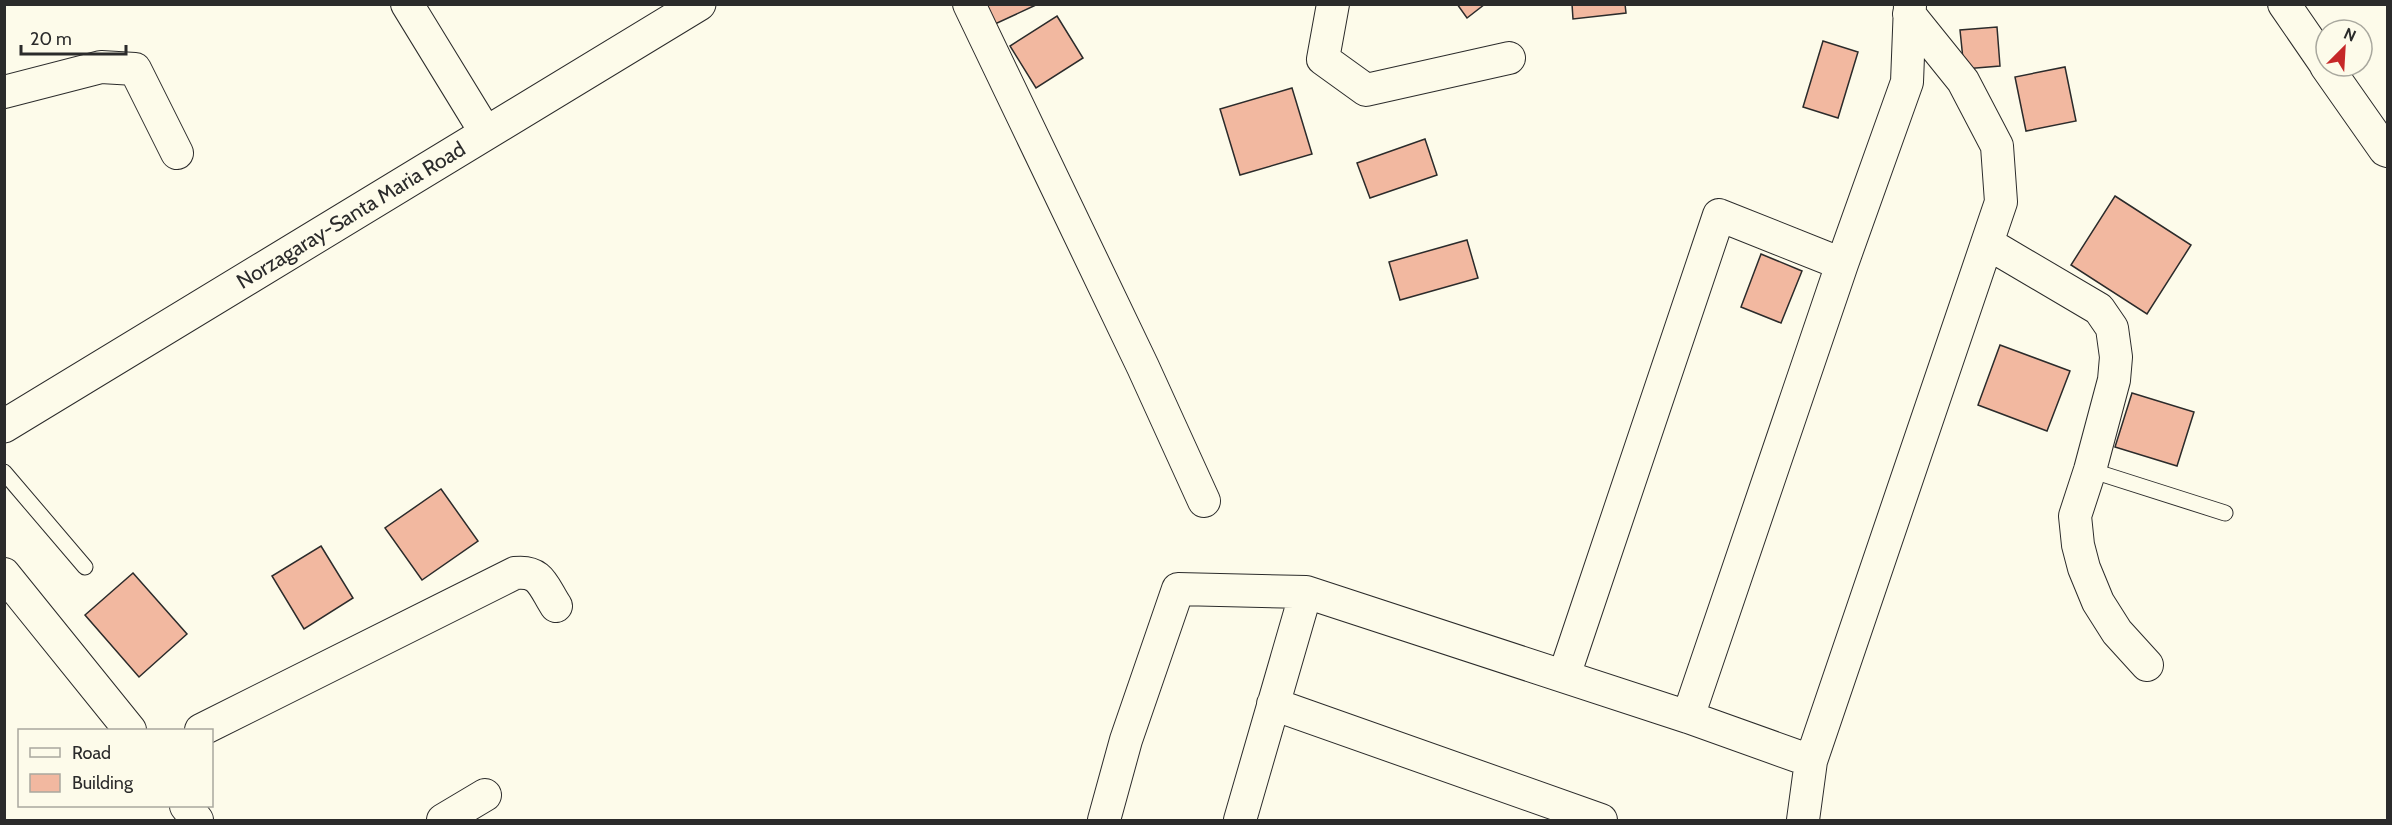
<svg xmlns="http://www.w3.org/2000/svg" width="2392" height="825" font-family="Cabin,sans-serif">
<style>
.building{fill:#f2b8a0;stroke:#2b2b2b;stroke-width:1.5}
.lines{fill:none;stroke-linecap:round;stroke-linejoin:round}
.lane-casing{stroke:#2b2b2b;stroke-width:17}
.street-casing{stroke:#2b2b2b;stroke-width:34}
.primary-casing{stroke:#2b2b2b;stroke-width:35}
.lane{stroke:#fdfbea;stroke-width:15}
.street{stroke:#fdfbea;stroke-width:32}
.primary{stroke:#fdfbea;stroke-width:33}
.labels{text-anchor:middle;stroke-width:4.5;stroke-linejoin:round;paint-order:stroke}
.street-label{font-size:21px;fill:#2b2b2b;stroke:#fdfbea}
</style>
<rect width="100%" height="100%" fill="#fdfbea"/>
<path class="building" d="M986 4H1038L995 24Z
M1457 4H1485L1467 18Z
M1572 4H1625L1626 13 1573 19Z
M1057 16 1083 58 1036 88 1010 46Z
M1997 27 2000 66 1964 69 1960 30Z
M1823 41 1858 52 1838 118 1803 107Z
M2065 67 2076 121 2026 131 2015 77Z
M1292 88 1312 154 1240 175 1220 109Z
M1425 139 1437 175 1370 198 1357 163Z
M2115 196 2191 245 2147 314 2071 265Z
M1467 240 1478 278 1400 300 1389 262Z
M1761 254 1802 271 1781 323 1741 307Z
M2000 345 2070 371 2047 431 1978 405Z
M2132 393 2194 412 2177 466 2115 447Z
M441 489 478 541 422 580 385 528Z
M321 546 353 598 304 629 272 576Z
M133 573 187 634 139 677 85 615Z"/>
<g class="lines">
<g class="lane-casing">
<path id="lane" d="M2090 470 2225 513
M4 472 85 567"/>
</g>
<g class="street-casing">
<path id="street" d="M407 4 486 133
M969 4 1143 367 1204 501
M1333 4 1323 59 1366 90 1509 58
M2284 4 2326 65
M2326 66 2385 150 2388 151
M4 92 101 67 135 69 177 153
M1987 243 2099 309 2112 328 2116 357 2114 380 2090 470 2075 516 2078 545 2084 568 2098 602 2117 632 2147 665
M4 574 130 730
M1564 676 1719 215 1842 264
M1273 704 1601 820
M1688 717 1842 264 1907 82 1910 5
M201 730 515 573C541 570 543 586 556 606
M186 806 197 820
M443 820 485 795
M1104 820 1126 740 1178 589 1306 592 1688 717 1811 761
M1240 820 1306 592
M1803 820 1811 761 2001 202 1997 146 1963 81 1909 14"/>
</g>
<g class="primary-casing">
<g id="primary">
<path id="s1" d="M4 426 699 4"/>
</g>
</g>
<use href="#lane" class="lane"/>
<use href="#street" class="street"/>
<use href="#primary" class="primary"/>
</g>
<g class="labels">
<g class="street-label">
<text dy="7" stroke="none"><textPath href="#s1" startOffset="406">Norzagaray-Santa Maria Road</textPath></text>
</g>
</g>
<rect width="2392" height="825" fill="none" stroke="#2b2b2b" stroke-width="12"/>
<rect x="18" y="729" width="195" height="78" fill="#fdfbea" stroke="#a9a89e" stroke-width="1.5"/>
<rect x="30" y="748" width="30" height="9" fill="#fdfbea" stroke="#a9a89e" stroke-width="1.5"/>
<text x="72" y="759" font-size="18" fill="#2b2b2b">Road</text>
<rect x="30" y="774" width="30" height="18" fill="#f2b8a0" stroke="#a9a89e" stroke-width="1.5"/>
<text x="72" y="789" font-size="18" fill="#2b2b2b">Building</text>
<g transform="translate(2344 48) rotate(24)"><circle r="28" fill="#fdfbea" stroke="#a9a89e" stroke-width="1.5"/>
<path d="M0-4.5L10 22L0 15L-10 22Z" fill="#c62828"/>
<text y="-9" font-size="16" font-weight="bold" text-anchor="middle" fill="#2b2b2b">N</text>
</g>
<path d="M21 45v9h105v-9" fill="none" stroke="#2b2b2b" stroke-width="3"/>
<text x="30" y="45" font-size="18" fill="#2b2b2b" stroke="#fdfbea" stroke-width="4.5" paint-order="stroke">20 m</text>
</svg>
